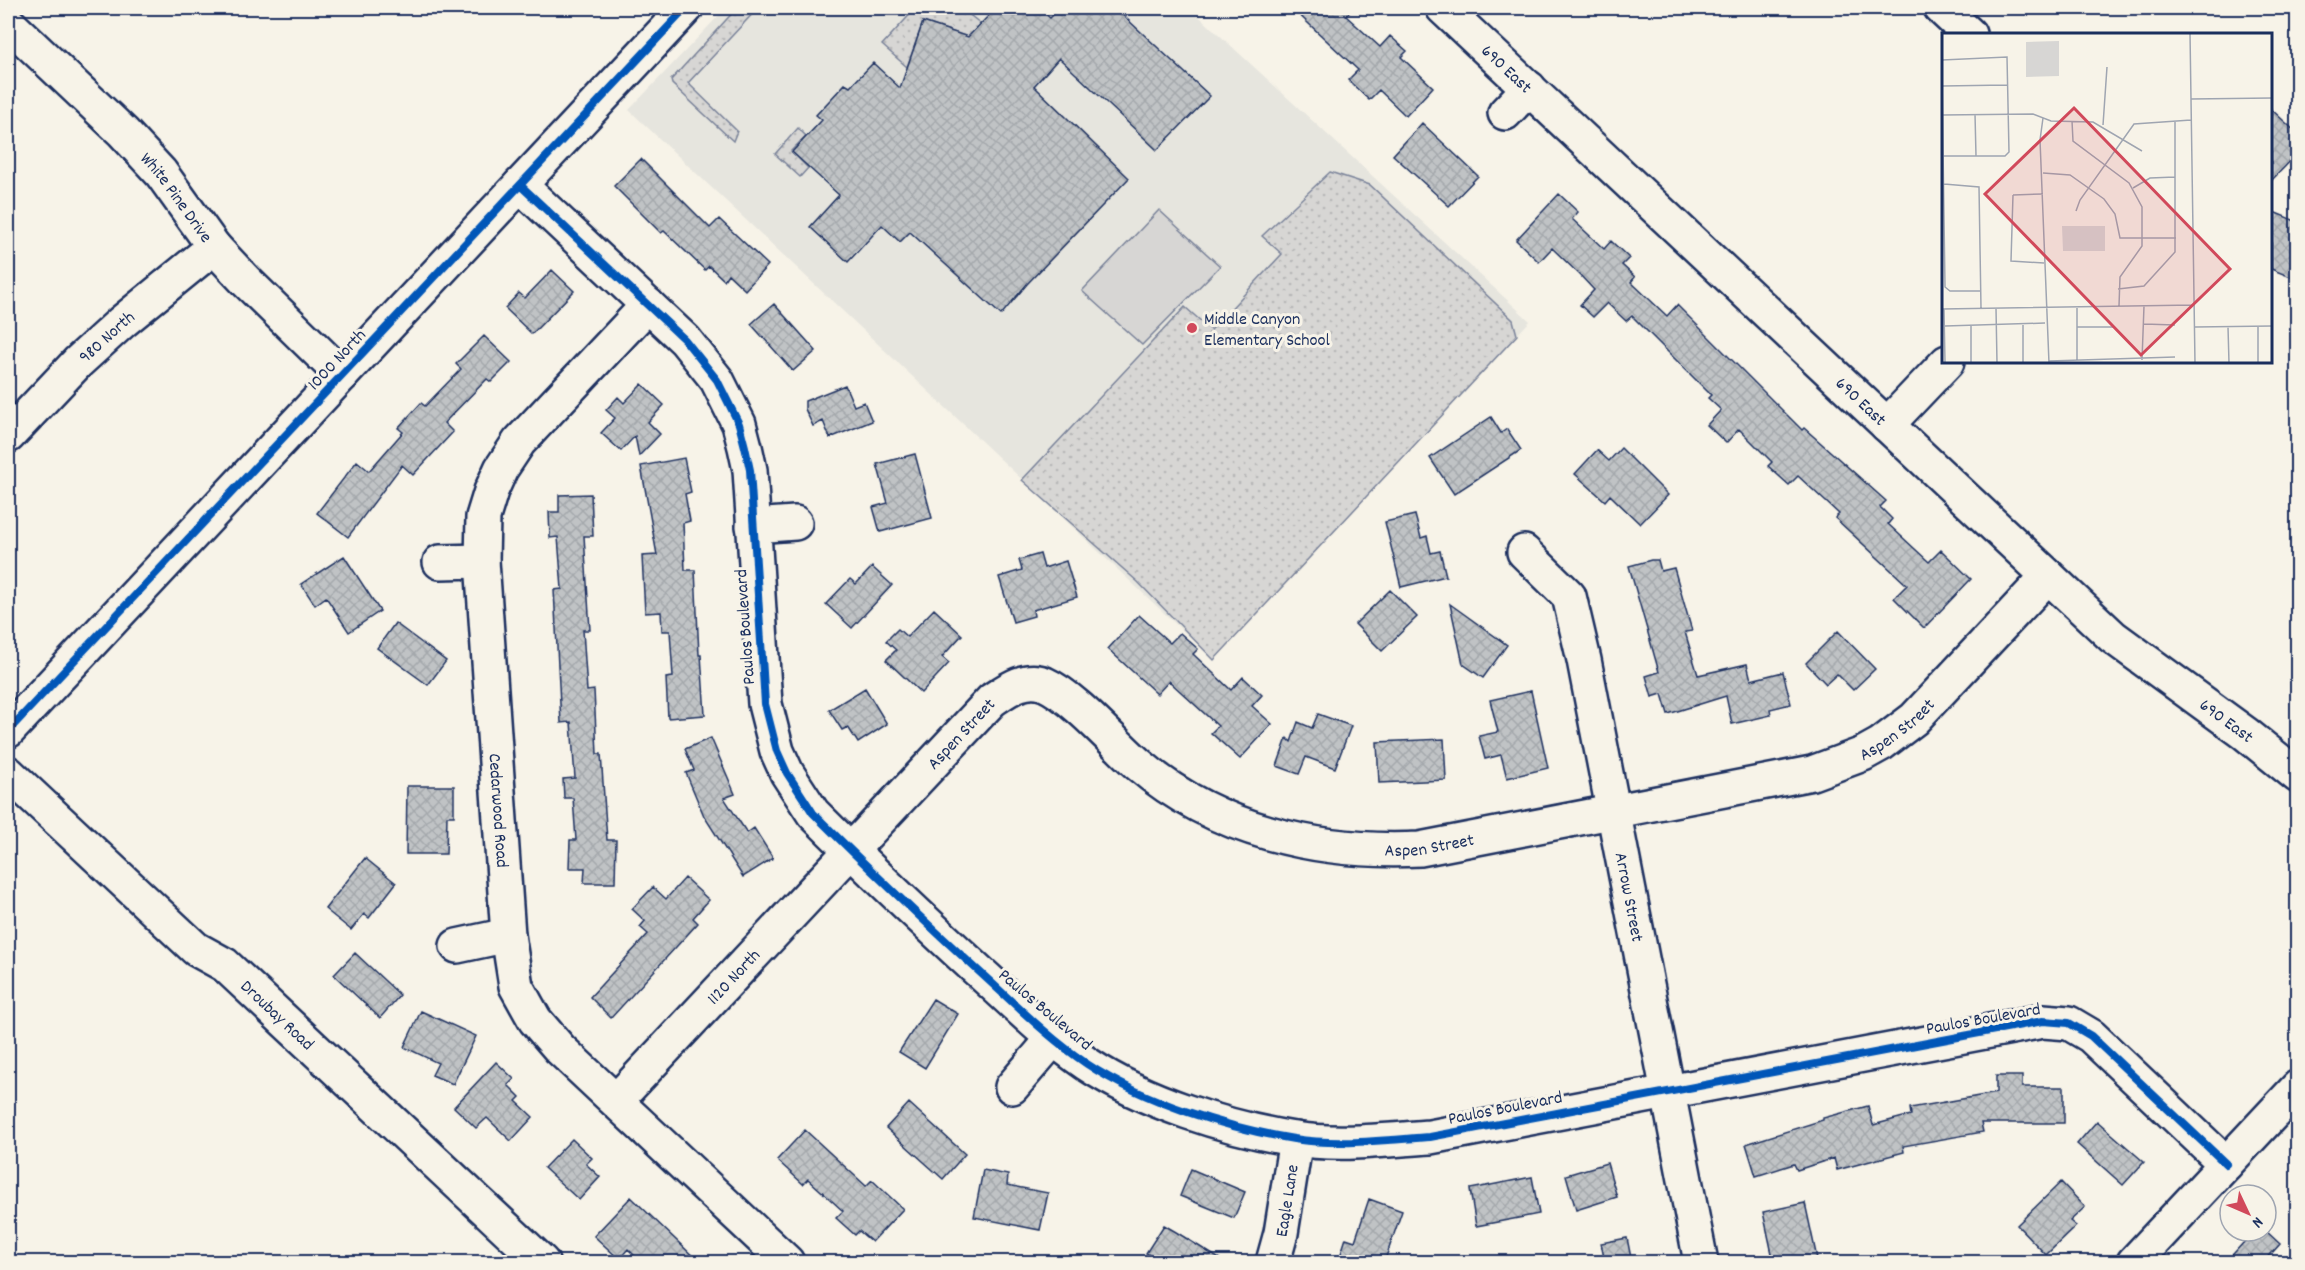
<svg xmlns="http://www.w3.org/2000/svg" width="2305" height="1270" font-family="Dekko,sans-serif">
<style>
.built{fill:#e6e5de}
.grass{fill:url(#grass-dots);stroke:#798299;stroke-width:1.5}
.garden{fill:#d7d6d4;stroke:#798299;stroke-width:1.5}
.building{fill:url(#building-cross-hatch);stroke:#1b2f5e;stroke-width:1.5}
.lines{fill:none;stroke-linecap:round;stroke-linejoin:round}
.minor-casing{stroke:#1b2f5e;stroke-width:38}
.minor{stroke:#f7f3e8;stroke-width:33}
.cycleway-casing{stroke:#f7f3e8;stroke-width:11}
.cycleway{stroke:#0057b8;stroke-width:8}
.poi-dot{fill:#d1495b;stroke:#f7f3e8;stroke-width:2}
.labels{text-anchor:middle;stroke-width:6;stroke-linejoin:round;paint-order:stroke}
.street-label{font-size:18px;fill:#1b2f5e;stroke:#f7f3e8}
.poi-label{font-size:18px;fill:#1b2f5e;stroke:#f7f3e8;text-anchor:start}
.inset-road{fill:none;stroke:#9fa5b1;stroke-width:1.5}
.view{fill:#d1495b;fill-opacity:0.15;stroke:#d1495b;stroke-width:3}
.inset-edge{fill:none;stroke:#1b2f5e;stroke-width:3}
</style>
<defs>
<pattern id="grass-dots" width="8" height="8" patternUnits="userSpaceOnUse" patternTransform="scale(1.5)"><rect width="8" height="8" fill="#d7d6d4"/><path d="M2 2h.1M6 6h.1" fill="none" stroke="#b8b8b8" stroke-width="1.8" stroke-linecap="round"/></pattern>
<pattern id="building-cross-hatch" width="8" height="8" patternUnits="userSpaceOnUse" patternTransform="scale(1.5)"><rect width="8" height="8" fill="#c0c3c5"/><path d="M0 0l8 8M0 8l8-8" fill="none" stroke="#a4a8ac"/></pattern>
</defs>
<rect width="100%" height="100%" fill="#f7f3e8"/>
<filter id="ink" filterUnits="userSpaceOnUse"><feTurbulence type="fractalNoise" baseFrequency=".0167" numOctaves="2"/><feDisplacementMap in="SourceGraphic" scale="12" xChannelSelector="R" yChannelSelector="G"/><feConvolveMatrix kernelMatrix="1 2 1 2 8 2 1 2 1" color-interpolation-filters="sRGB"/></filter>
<g filter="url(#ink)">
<path class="built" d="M726 8H1190L1530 321 1214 660 629 110Z"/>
<path class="grass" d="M737 8H758L688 83 737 131 733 141 672 84 671 80Z
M916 8H961L981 24 968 37 923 22 907 67 882 45Z
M798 128 806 136 791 151 808 168 800 177 775 154Z
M1330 172 1370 185 1513 320 1517 335 1214 660 1138 582 1022 480 1185 307 1211 330 1282 254 1262 236Z"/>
<path class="garden" d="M1159 210 1220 266 1142 345 1082 291Z"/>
<path class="building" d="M996 8H1039L1050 18 1060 8H1115L1210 96 1157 150 1059 58 1034 86 1129 178 1027 284 1001 315 910 232 900 242 882 225 848 262 810 227 839 195 792 152 822 120 816 115 845 84 850 87 873 63 900 88 923 22 968 37Z
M1292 8H1353L1346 16 1380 47 1390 36 1407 51 1401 57 1433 87 1406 116 1379 90 1369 100 1348 80 1358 70Z
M2271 109 2298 134V153L2271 181Z
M1422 123 1478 176 1449 206 1393 155Z
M641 159 710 228 719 219 768 265 745 290 728 274 724 280 709 266 705 270 664 231 661 233 614 186Z
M1559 194 1578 212 1572 219 1604 249 1611 241 1629 258 1622 265 1635 277 1631 282 1667 316 1677 305 1802 430 1804 428 1886 501 1880 507 1892 519 1888 524 1929 562 1941 550 1971 579 1924 628 1894 598 1907 585 1835 518 1839 514 1798 476 1789 485 1768 466 1772 462 1739 429 1726 443 1707 425 1721 410 1708 398 1711 395 1632 316 1626 321 1607 303 1593 317 1580 305 1594 290 1580 275 1552 248 1539 262 1516 240Z
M2271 211 2298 222V280L2271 269Z
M552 270 574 291 532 334 505 308 519 293 525 298Z
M774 304 816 351 793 371 751 324Z
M484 336 511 362 491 382 487 379 444 423 453 432 413 475 402 465 348 537 317 513 357 461 369 471 403 432 398 428 421 403 425 406 461 369 456 364Z
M642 384 664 405 648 422 660 434 639 456 635 436 621 451 601 433 615 418 606 410 618 397 624 403Z
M845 385 854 406 864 402 872 421 830 438 823 421 813 426 805 409V401Z
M1491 417 1501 433 1507 429 1521 450 1454 494 1430 458Z
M1621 448 1668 495 1640 524 1610 495 1605 501 1575 474 1597 450 1609 461Z
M915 454 932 518 880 532 873 507 888 503 877 464Z
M684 458 691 492 685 494 690 521 683 523 685 570H695L699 655H701L705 715 668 718 666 678 673 677 670 631H662L661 612 645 613 642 556 657 555 641 466Z
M591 494 593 536H584L590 630H583L587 691 594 690 597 754H601L607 840H616L615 883H584L585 868H569L570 840H576L573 798H564L563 779 575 778 571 722 561 723 554 590 562 589 558 537 550 538 549 512H559V495Z
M1415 515 1421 538 1427 536 1431 553 1440 551 1446 576 1401 587 1385 522Z
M1040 554 1044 568 1066 561 1077 597 1033 610 1034 616 1013 622 999 577 1022 570 1019 560Z
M344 556 380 611 349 632 326 597 315 605 301 584Z
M1651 560H1658L1661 571 1674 568 1692 631 1685 632 1698 675 1747 664 1751 680 1783 672 1791 704 1770 709 1771 715 1732 724 1726 696 1668 714 1662 694 1652 697 1646 676 1659 672 1629 566Z
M872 567 892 585 852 628 826 604 850 579 856 584Z
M1390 590 1417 617 1382 651 1355 624Z
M1450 604 1507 645 1483 678 1463 664Z
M934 609 962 635 942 657 949 663 921 693 886 660 896 650 886 641 898 629 907 637Z
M1139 615 1170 643 1180 633 1198 649 1193 654 1231 690 1243 677 1262 695 1252 706 1272 724 1240 759 1211 733 1218 726 1169 681 1157 694 1108 649Z
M395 623 446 661 428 685 377 648Z
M1838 631 1875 669 1853 690 1837 674 1826 684 1806 663Z
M865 688 887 724 858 743 848 727 842 730 829 710Z
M1531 691 1548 768 1507 778 1501 755 1485 759 1479 736 1498 732 1490 700Z
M1318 714 1351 726 1335 768 1306 757 1299 774 1277 766 1287 738 1291 742 1298 722 1312 728Z
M711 738 735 794 724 798 747 833 754 828 773 858 743 877 704 816 686 773 694 770 685 749Z
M1444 739 1446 780 1379 783 1377 742Z
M407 786H454V816H447L446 854H406Z
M365 858 396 883 369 918 364 914 351 930 325 909Z
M685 878 709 900 693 918 698 923 611 1018 590 997 648 934 640 927 645 921 632 909 653 887 666 899Z
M355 953 400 995 380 1018 334 975Z
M933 999 958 1014 925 1068 899 1052Z
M421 1011 476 1036 453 1084 432 1075 438 1063 404 1047Z
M496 1062 514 1079 508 1085 520 1097 516 1101 533 1117 511 1141 487 1118 476 1128 454 1107Z
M1996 1076H2022V1087H2064V1123H1981L1983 1132 1903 1146 1904 1152 1837 1170 1834 1158 1797 1170 1794 1164 1756 1176 1746 1144 1823 1120V1118L1868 1106 1873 1125 1911 1115 1910 1108 1996 1093Z
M909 1103 965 1154 943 1179 886 1128Z
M2097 1121 2144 1162 2123 1185 2077 1144Z
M805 1130 866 1186 872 1180 903 1209 872 1242 859 1231 855 1235 836 1218 843 1211 808 1179 803 1184 777 1160Z
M572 1139 592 1158 586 1164 600 1177 579 1200 544 1168Z
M1607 1163 1617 1197 1576 1210 1566 1175Z
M1191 1169 1245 1192 1234 1218 1180 1196Z
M983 1170 1008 1175 1007 1185 1048 1193 1040 1230 974 1217Z
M1532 1177 1539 1214 1476 1226 1470 1189Z
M2061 1182 2085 1207 2070 1221 2076 1226 2046 1255 2017 1225Z
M631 1197 700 1263H642L628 1249 619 1259 594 1236Z
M1369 1199 1402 1211 1384 1263H1338L1346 1238 1355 1241Z
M1805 1203 1818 1263H1774L1763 1212Z
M1164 1225 1176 1232 1226 1263H1162L1146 1253Z
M2254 1231H2266L2280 1244 2263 1263H2225Z
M1627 1238 1632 1263H1605L1601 1243Z"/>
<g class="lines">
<g class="minor-casing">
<g id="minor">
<path id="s1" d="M1443 8 2113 637 2246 734 2298 776"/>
<path d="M1941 8 1969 34"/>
<path id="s2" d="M8 23 123 132 161 173 214 247 245 280 342 375"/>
<path d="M1505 113 1529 88"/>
<path d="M520 185 685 340 717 380 739 424 745 447 750 470 765 704 777 751 787 773 813 813C869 869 926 923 984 976 1017 1006 1049 1038 1087 1064 1144 1102 1227 1128 1294 1139 1339 1146 1385 1140 1430 1137L2043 1021 2069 1023 2091 1036 2226 1164"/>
<path id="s3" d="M648 305 519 442 501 469 491 491 483 517 482 561 508 935 516 986 535 1020 560 1049 787 1262"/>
<path d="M1887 425 1947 362"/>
<path id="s4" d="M8 436 78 362 122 322 214 247"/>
<path d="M753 526 795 523"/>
<path id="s5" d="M1524 552 1569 596 1584 660 1701 1262"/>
<path d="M440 562 482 561"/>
<path d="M8 731 686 8"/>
<path id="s6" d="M8 773 196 949 225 965 542 1262"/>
<path d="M457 946 508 935"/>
<path d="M1012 1087 1053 1039"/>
<path id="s7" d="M616 1101 992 700C1007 690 1025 676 1045 684 1074 697 1113 742 1138 764 1216 831 1320 854 1420 849L1812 773 1863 754 1881 744 1914 719 2048 576"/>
<path id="s8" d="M1273 1262 1281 1233 1296 1139"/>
<path d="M2134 1262 2298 1087"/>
</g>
</g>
<use href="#minor" class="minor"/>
<g class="cycleway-casing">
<path id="cycleway" d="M520 185 685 340 717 380 739 424 745 447 750 470 765 704 777 751 787 773 813 813C869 869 926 923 984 976 1017 1006 1049 1038 1087 1064 1144 1102 1227 1128 1294 1139 1339 1146 1385 1140 1430 1137L2043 1021 2069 1023 2091 1036 2226 1164
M8 731 686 8"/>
</g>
<use href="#cycleway" class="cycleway"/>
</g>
</g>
<circle class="poi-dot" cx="1192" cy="328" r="6"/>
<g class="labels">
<g class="street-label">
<text dy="6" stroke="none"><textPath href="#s1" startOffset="88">690 East</textPath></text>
<text dy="6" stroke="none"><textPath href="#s2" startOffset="243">White Pine Drive</textPath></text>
<text dy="6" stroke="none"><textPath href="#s4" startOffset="140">980 North</textPath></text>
<text transform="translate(336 359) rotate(-47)" y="6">1000 North</text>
<text dy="6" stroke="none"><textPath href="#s1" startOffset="574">690 East</textPath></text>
<text transform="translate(744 627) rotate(-94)" y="6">Paulos Boulevard</text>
<text dy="6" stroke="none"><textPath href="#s1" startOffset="1060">690 East</textPath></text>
<text dy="6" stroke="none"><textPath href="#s7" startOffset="1528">Aspen Street</textPath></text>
<text dy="6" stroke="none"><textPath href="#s7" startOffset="504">Aspen Street</textPath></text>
<text dy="6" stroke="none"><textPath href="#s3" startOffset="566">Cedarwood Road</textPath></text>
<text dy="6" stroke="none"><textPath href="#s7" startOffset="1042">Aspen Street</textPath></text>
<text dy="6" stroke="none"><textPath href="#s5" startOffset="370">Arrow Street</textPath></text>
<text dy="6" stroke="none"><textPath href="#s7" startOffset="171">1120 North</textPath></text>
<text transform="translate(1046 1009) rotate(40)" y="6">Paulos Boulevard</text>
<text dy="6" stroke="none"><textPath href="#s6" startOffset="363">Droubay Road</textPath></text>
<text transform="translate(1983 1018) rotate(-10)" y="6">Paulos Boulevard</text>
<text transform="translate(1505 1107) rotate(-11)" y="6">Paulos Boulevard</text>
<text dy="6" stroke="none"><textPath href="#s8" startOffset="63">Eagle Lane</textPath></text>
</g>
<g class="poi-label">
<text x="1204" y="324">Middle Canyon<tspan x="1204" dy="21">Elementary School</tspan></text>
</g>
</g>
<g transform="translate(1942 33)">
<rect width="330" height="330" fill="#f7f3e8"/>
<path d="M117 8V43L84 44V9ZM163 193V218H121L120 193Z" fill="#d7d6d4"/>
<path class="inset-road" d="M248 0 253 330M0 27 65 24 67 119 63 123H1M0 42 3 254 8 258H39M0 53 65 52M249 66 330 65M33 81 34 123M0 82 91 81 109 88 151 89 200 118M101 85 98 107 107 330M130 88 131 108 187 150 200 174V213L178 244 177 273M161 92 165 34M101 140 128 142 162 166 173 181 178 205H234M2 151 37 154 39 275M191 155 208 145 233 144M71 162 69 228 102 230M71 162 101 161M134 178 138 167 192 91 249 87M176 256 202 253 233 219V88M135 274V328M54 275 55 330M0 276 252 272M2 276 3 330M202 291 233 292M81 292V330M3 293 103 290M29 293V330M135 294H171M253 294 330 293M286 294 287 330M316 294V330M200 327 202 273M107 328 233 324"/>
<path class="view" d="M132 75 288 236 199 322 43 161Z"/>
<rect width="330" height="330" class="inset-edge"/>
</g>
<rect width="2305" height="1270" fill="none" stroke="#f7f3e8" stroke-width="30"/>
<rect x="15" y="15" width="2275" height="1240" fill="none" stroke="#1b2f5e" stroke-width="2" filter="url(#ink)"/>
<g transform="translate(2248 1213) rotate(134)"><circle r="28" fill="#f7f3e8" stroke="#9fa5b1" stroke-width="1.5"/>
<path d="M0-4.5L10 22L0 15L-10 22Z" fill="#d1495b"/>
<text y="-9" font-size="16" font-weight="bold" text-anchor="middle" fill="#1b2f5e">N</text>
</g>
</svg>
